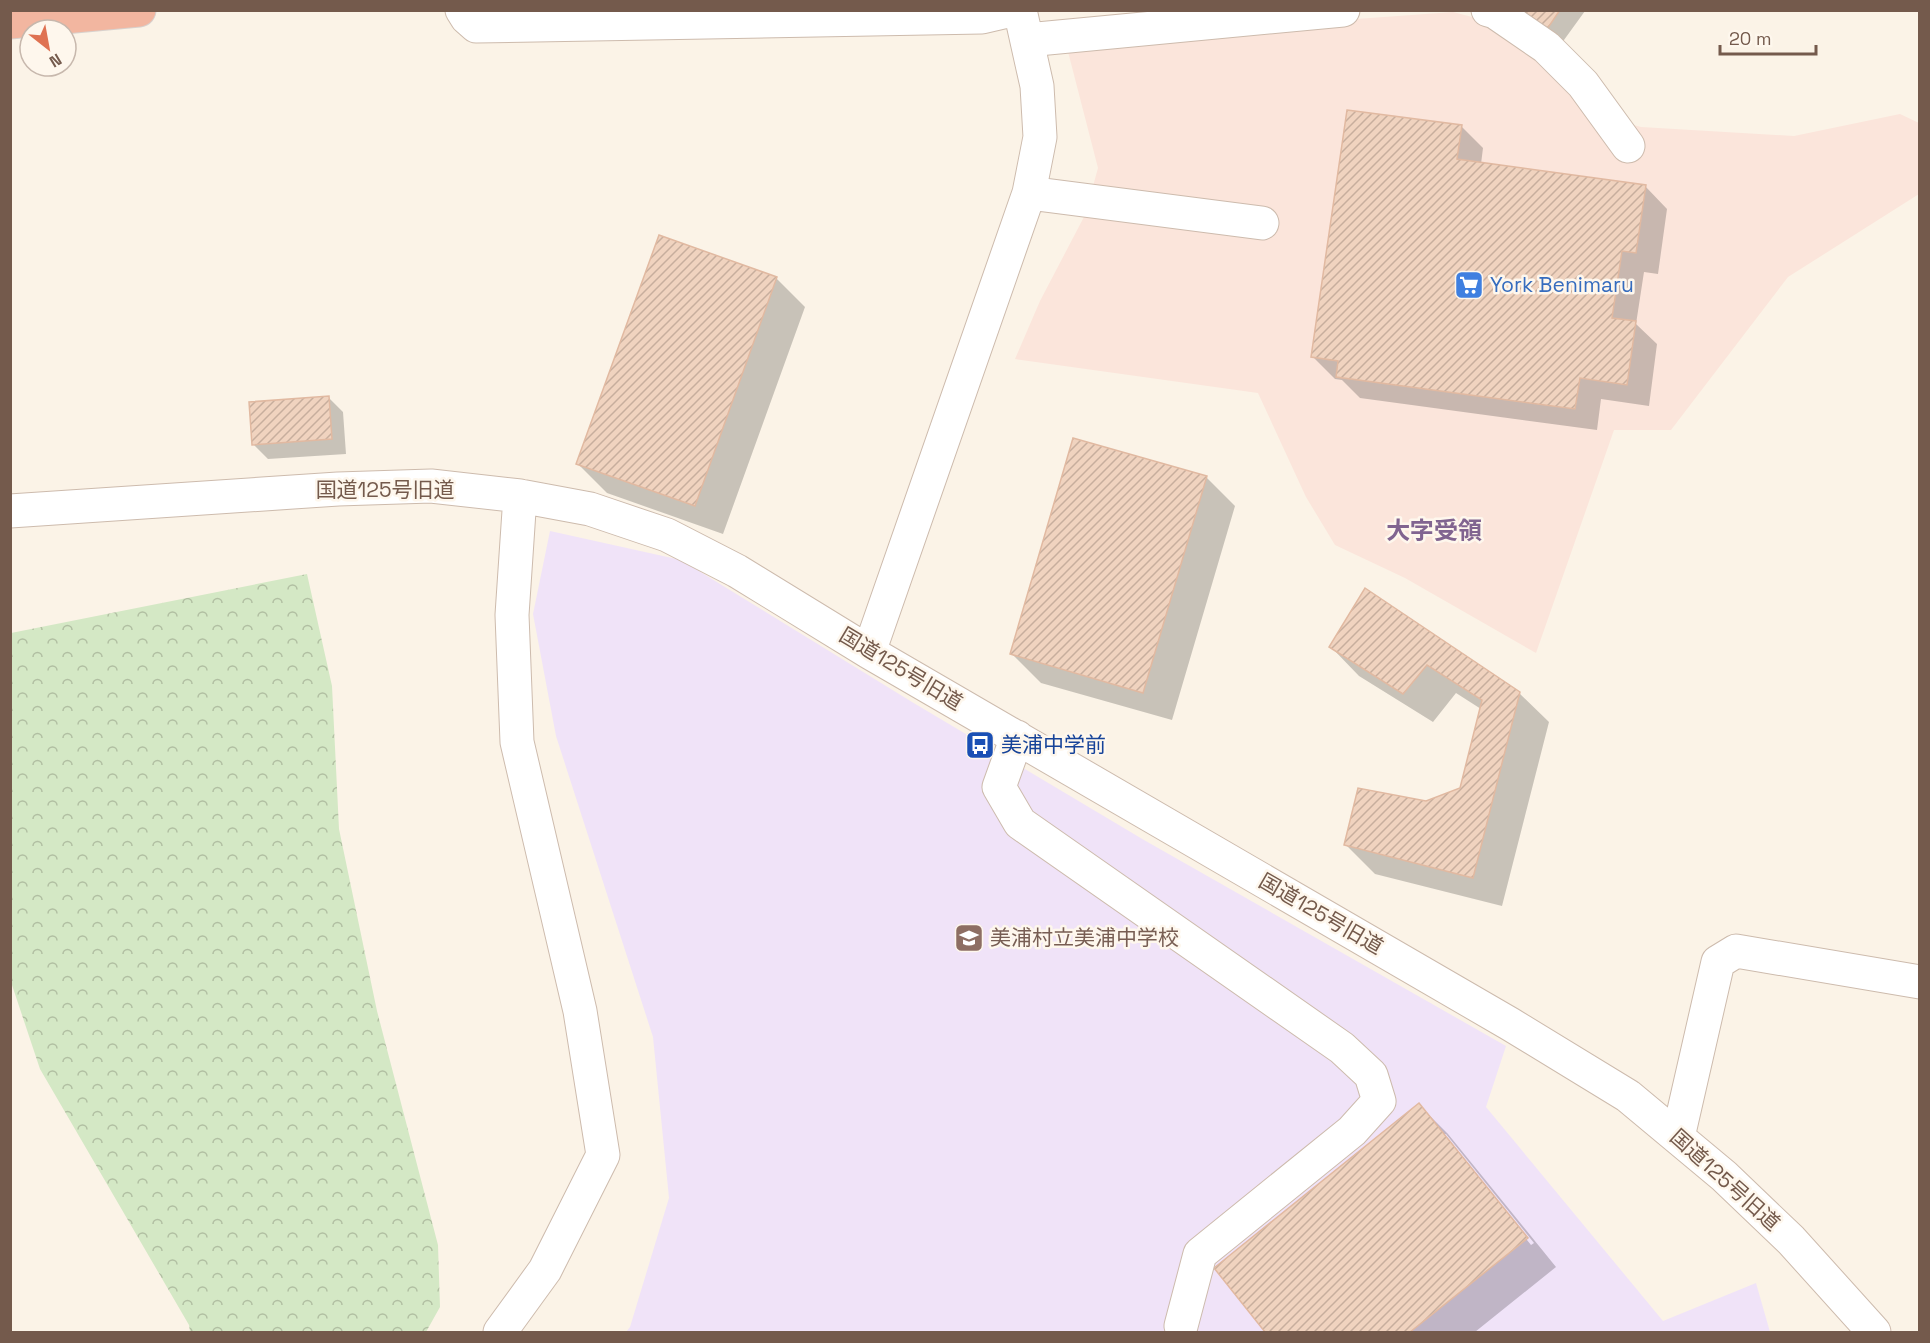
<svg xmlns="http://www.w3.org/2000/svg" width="1930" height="1343" font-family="'Space Grotesk','Noto Sans JP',sans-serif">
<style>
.commercial{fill:#fbe5db}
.education{fill:#f0e3f8}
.forest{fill:url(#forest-crowns)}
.shadow{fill:#0003;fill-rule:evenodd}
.building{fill:url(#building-hatch);stroke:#e1b9a1;stroke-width:1.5}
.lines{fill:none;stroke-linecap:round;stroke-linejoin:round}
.minor-casing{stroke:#cdbbad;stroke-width:35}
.highway-casing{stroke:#d8d1cd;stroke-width:35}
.minor{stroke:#fff;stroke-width:33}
.highway{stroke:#f2b6a0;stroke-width:33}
.labels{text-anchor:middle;stroke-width:5;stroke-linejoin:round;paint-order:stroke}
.shop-label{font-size:21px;fill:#366cbe;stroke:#fef7ed;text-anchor:start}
.street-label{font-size:21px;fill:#745a4c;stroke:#fef7ed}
.transit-label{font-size:21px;fill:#164399;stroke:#fef7ed;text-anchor:start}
.education-label{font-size:21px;fill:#785e54;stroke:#fef7ed;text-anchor:start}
.quarter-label{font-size:24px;font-weight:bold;fill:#816490;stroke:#fef7ed}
</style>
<defs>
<pattern id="forest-crowns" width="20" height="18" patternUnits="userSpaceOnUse" patternTransform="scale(1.5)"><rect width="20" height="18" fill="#d4e8c5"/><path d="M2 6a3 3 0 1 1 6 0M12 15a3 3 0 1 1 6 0" fill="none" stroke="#b1bfa2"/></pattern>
<pattern id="building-hatch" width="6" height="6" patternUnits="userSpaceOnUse" patternTransform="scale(1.5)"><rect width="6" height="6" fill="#f0d3bf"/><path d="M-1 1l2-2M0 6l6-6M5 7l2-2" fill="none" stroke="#c7ae9d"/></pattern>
</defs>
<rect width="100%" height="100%" fill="#fbf3e7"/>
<path class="commercial" d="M1453 12 1495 23 1604 117 1641 127 1794 136 1900 114 1919 123V194L1788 277 1671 430H1614L1536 653 1405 578 1335 545 1306 497 1258 393 1015 359 1040 301 1085 215 1098 168 1065 40Z"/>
<path class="education" d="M550 531 681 560 912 702 1144 840 1506 1046 1486 1107 1663 1321 1756 1283 1770 1332H626L630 1327 669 1198 653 1037 556 736 533 614Z"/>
<path class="forest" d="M307 574 332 686 339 829 377 1011 438 1245 440 1307 426 1332H190L189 1325 40 1069 11 982V633Z"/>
<path class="shadow" d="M1502 10H1584L1585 11 1556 51Z
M1461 126 1483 148 1481 164 1645 186 1667 209 1658 274 1644 272 1636 324 1657 344 1649 406 1601 399 1597 430 1360 398 1342 380 1335 379 1313 357Z
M776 278 805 307 723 534 607 493 578 464Z
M329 398 343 412 346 454 268 459 254 445Z
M1206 477 1235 506 1172 720 1041 683 1012 654Z
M1366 590 1519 693 1549 722 1502 906 1375 874 1346 845 1426 803 1461 789 1481 709 1456 693 1433 722 1359 676 1331 647Z
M1419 1105 1448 1134 1556 1267 1475 1332H1267L1216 1269ZM1442 1134H1446L1534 1243 1531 1245Z"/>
<path class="building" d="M1501 10H1560L1541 38Z
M1347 110 1462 125 1457 159 1646 185 1636 253 1622 251 1612 318 1636 321 1627 385 1580 378 1575 409 1336 377 1338 361 1311 357Z
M659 235 777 277 695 506 576 464Z
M329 396 332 439 252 445 249 402Z
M1073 438 1207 476 1143 693 1010 654Z
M1365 588 1520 692 1473 878 1344 845 1358 788 1426 801 1460 788 1482 700 1427 665 1403 694 1329 647Z
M1419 1103 1528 1238 1410 1332H1265L1214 1268Z"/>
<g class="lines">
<g class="minor-casing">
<path id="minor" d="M462 10 467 18 476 26 982 17 1012 10
M1488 10 1495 12 1546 47 1583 84 1628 146
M1027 40 1343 10
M1029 193 1262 223
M10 511 338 489 431 486 520 496 590 509 667 535 737 571 869 652 1510 1024 1628 1096 1724 1176 1791 1240 1874 1332
M869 652 1029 193 1040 137 1037 86 1020 10
M1017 737 999 787 1020 823 1342 1048 1371 1075 1379 1101 1352 1131 1200 1254 1181 1326
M1678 1137 1718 962 1736 951 1920 982
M500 1332 545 1270 603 1155 580 1011 517 742 512 615 520 496"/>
</g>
<g class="highway-casing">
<path id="highway" d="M10 22 139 10"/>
</g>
<use href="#minor" class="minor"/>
<use href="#highway" class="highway"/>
</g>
<defs>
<g id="supermarket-square" transform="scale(1.5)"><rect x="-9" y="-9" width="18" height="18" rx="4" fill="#3f7fe0" stroke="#fef7ed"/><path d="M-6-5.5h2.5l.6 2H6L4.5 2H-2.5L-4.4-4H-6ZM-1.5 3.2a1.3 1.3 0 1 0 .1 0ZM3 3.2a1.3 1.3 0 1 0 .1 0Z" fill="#fff"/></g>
<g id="bus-square" transform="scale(1.5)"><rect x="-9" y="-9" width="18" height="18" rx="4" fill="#1a4fb4" stroke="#fef7ed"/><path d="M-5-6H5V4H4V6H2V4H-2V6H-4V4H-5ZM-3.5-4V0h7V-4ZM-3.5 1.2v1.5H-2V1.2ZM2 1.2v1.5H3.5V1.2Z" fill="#fff"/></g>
<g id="school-square" transform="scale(1.5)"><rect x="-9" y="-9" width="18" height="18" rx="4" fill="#8d6e63" stroke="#fef7ed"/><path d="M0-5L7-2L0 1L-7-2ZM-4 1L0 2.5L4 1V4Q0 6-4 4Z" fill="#fff"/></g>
</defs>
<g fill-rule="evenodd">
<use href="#supermarket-square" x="1469" y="285"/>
<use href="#bus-square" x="980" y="745"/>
<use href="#school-square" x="969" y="938"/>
</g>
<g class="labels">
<g class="shop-label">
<text x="1490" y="292">York Benimaru</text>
</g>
<g class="street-label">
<text x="385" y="497">国道125号旧道</text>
<text transform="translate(901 669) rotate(31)" y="7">国道125号旧道</text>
<text transform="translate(1321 914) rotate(30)" y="7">国道125号旧道</text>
<text transform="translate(1725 1180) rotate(42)" y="7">国道125号旧道</text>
</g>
<g class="transit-label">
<text x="1001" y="752">美浦中学前</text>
</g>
<g class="education-label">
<text x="990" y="945">美浦村立美浦中学校</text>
</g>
<g class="quarter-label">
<text x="1434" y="539">大字受領</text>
</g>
</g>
<rect width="1930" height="1343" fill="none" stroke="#745a4c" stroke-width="24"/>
<g transform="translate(48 48) rotate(149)"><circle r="28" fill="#fef7ed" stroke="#c7b8ad" stroke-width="1.5"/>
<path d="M0-4.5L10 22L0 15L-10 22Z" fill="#df7252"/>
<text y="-9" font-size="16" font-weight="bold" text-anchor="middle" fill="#745a4c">N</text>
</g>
<path d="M1720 45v9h96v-9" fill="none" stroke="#745a4c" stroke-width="3"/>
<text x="1729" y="45" font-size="18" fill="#745a4c" stroke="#fef7ed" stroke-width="4.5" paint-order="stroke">20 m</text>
</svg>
